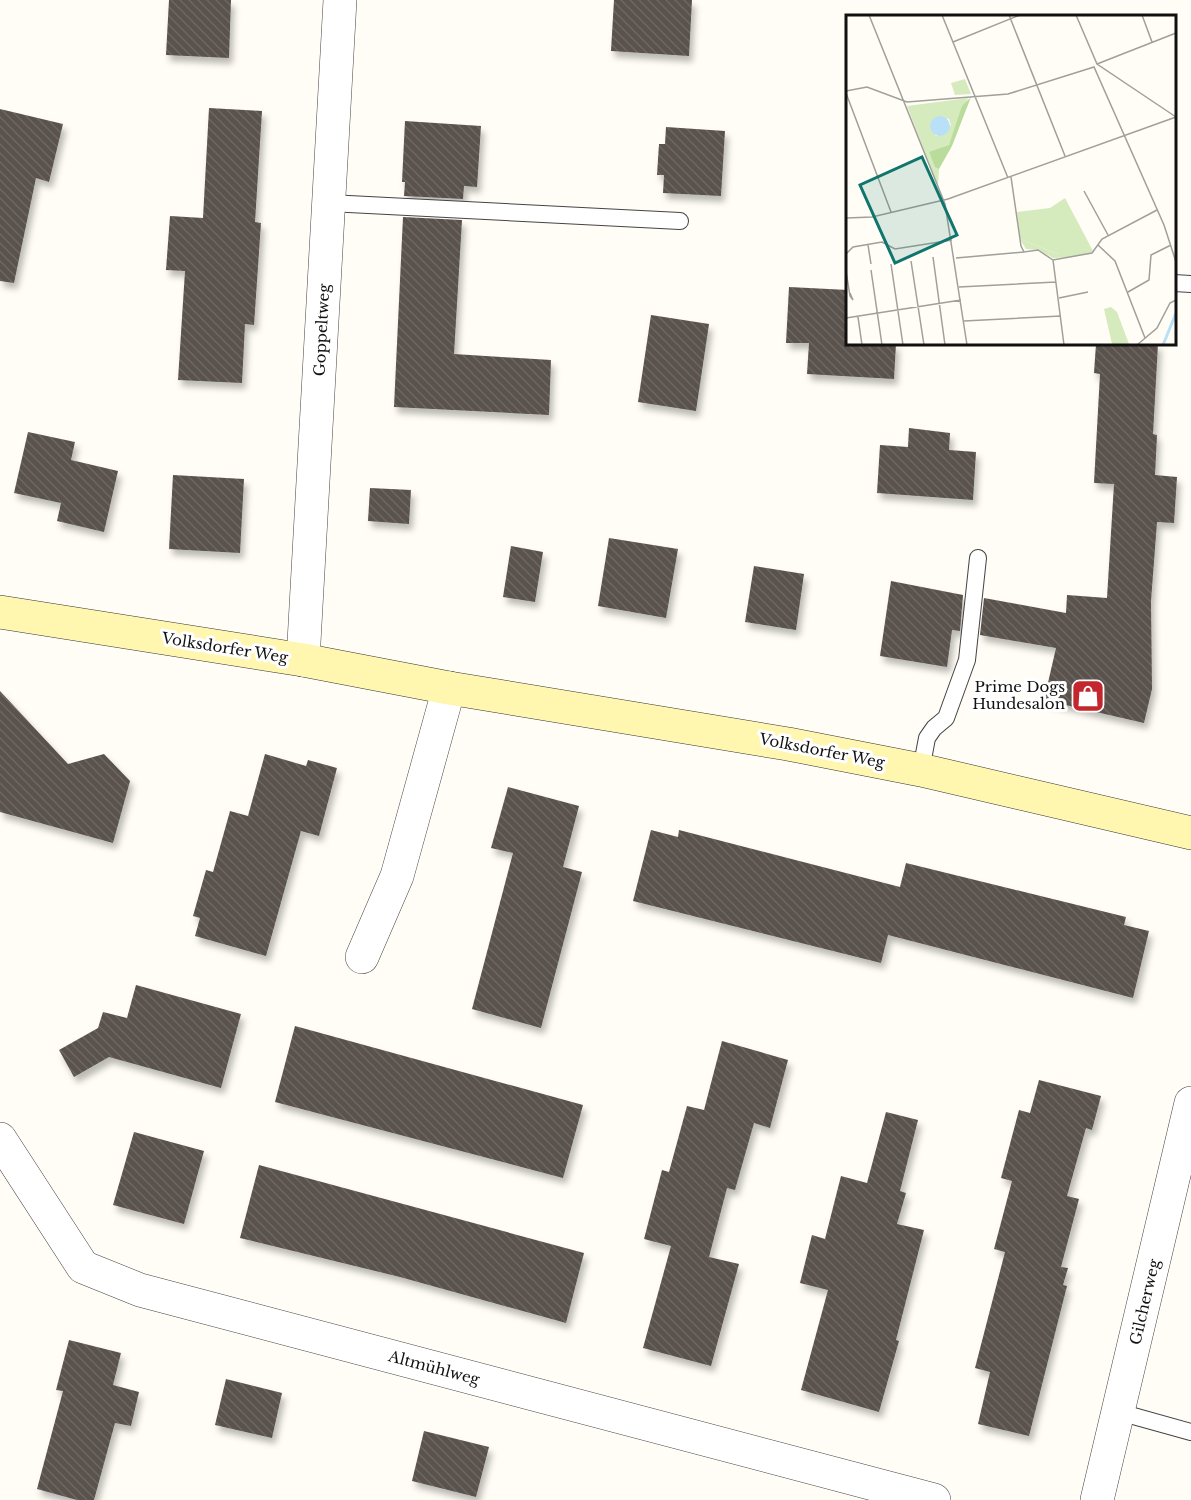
<svg xmlns="http://www.w3.org/2000/svg" width="1191" height="1500" font-family="'Libre Baskerville',serif">
<style>
.building{fill:url(#building-back-hatch);filter:url(#shadow)}
.lines{fill:none;stroke-linecap:round;stroke-linejoin:round}
.lane-casing{stroke:#444;stroke-width:18}
.street-casing{stroke:#444;stroke-width:34}
.secondary-casing{stroke:#333;stroke-width:34}
.lane{stroke:#fff;stroke-width:16}
.street{stroke:#fff;stroke-width:33}
.secondary{stroke:#fff6b0;stroke-width:33}
.labels{text-anchor:middle;stroke-width:6;stroke-linejoin:round;paint-order:stroke}
.street-label{font-size:15px;fill:#111;stroke:#fff}
.poi-label{font-size:15px;fill:#111;stroke:#fff;text-anchor:end}
.inset-river{fill:none;stroke:#b9e0f7;stroke-width:3}
.inset-road{fill:none;stroke:#a09f9a;stroke-width:1.5}
.view{fill:#0f766e;fill-opacity:0.15;stroke:#0f766e;stroke-width:3}
.inset-edge{fill:none;stroke:#111;stroke-width:3}
</style>
<defs>
<pattern id="building-back-hatch" width="6" height="6" patternUnits="userSpaceOnUse" patternTransform="scale(1.5)"><rect width="6" height="6" fill="#5a524d"/><path d="M-1 5l2 2M0 0l6 6M5-1l2 2" fill="none" stroke="#6d6662"/></pattern>
<filter id="shadow"><feDropShadow dx="3.5" dy="6" stdDeviation="3" flood-color="#0004"/></filter>
</defs>
<rect width="100%" height="100%" fill="#fffdf5"/>
<path class="building" d="M169 0H231L229 58 166 55Z
M614 0H692L689 56 611 51Z
M209 108 262 111 255 222 261 223 254 325 245 324 242 383 178 380 185 271 166 270 170 216 203 218Z
M0 109 63 124 49 182 36 178 14 283 0 281Z
M405 121 481 126 477 187 464 186 463 199 404 196 405 182H402Z
M666 127 725 131 721 196 663 193 664 175H657L659 144H665Z
M403 217 462 220 454 354 551 360 549 415 394 407Z
M789 287 848 290V344H896L894 379 807 374 809 343H786Z
M651 315 709 324 696 411 638 402Z
M1096 344H1158L1153 434 1157 435 1155 475 1177 477 1174 523 1157 522 1151 601 1152 689 1144 723 1044 700 1056 648 980 635 984 598 1066 613 1067 595 1107 598 1114 484 1094 483 1100 374 1094 373Z
M909 428 950 433 949 450 976 452 973 500 877 493 880 445 908 447Z
M28 432 75 442 71 460 118 471 104 532 57 521 61 503 14 493Z
M173 475 244 479 240 553 169 549Z
M370 488 411 490 409 524 368 521Z
M609 538 678 549 666 618 598 606Z
M511 546 543 552 535 602 503 597Z
M754 566 804 574 796 630 745 622Z
M891 581 963 595 960 631 952 630 947 667 880 656Z
M0 691 68 764 104 754 130 781 113 843 0 812Z
M265 754 306 766 308 760 337 768 319 836 301 831 266 956 195 936 200 918 193 916 206 870 213 872 230 811 248 816Z
M508 787 579 806 563 867 582 872 541 1028 472 1009 513 853 491 848Z
M651 830 678 837 679 830 900 887 906 863 1126 917 1124 925 1149 931 1133 998 888 935 881 963 633 901Z
M136 985 241 1014 221 1088 109 1057 74 1077 59 1050 98 1028 103 1012 127 1018Z
M295 1026 583 1105 563 1178 275 1102Z
M722 1041 788 1060 770 1128 754 1123 735 1190 727 1188 709 1257 739 1264 711 1366 643 1348 671 1246 644 1239 662 1170 669 1172 687 1106 704 1110Z
M1039 1080 1101 1096 1092 1130 1086 1128 1067 1196 1079 1199 1061 1267 1068 1268 1063 1285 1067 1286 1029 1436 978 1424 990 1372 975 1368 1005 1252 994 1249 1012 1181 1001 1178 1019 1110 1030 1113Z
M886 1112 918 1120 900 1191 906 1193 897 1224 924 1230 896 1340 899 1341 879 1412 801 1390 828 1290 800 1283 812 1235 825 1239 841 1176 867 1183Z
M134 1132 204 1151 184 1224 113 1205Z
M259 1165 584 1253 566 1323 400 1277 240 1238Z
M69 1340 121 1353 113 1385 139 1392 131 1426 115 1423 94 1500H77L37 1489 63 1391 56 1390Z
M226 1379 282 1393 272 1438 215 1425Z
M424 1431 489 1447 476 1497 412 1481Z"/>
<g class="lines">
<g class="lane-casing">
<path id="lane" d="M329 203 680 221
M1174 283 1191 284
M921 770 927 738 934 728 946 718 967 660 978 558
M1119 1412 1191 1432"/>
</g>
<g class="street-casing">
<path id="street" d="M303 660 340 0
M362 957 397 876 449 688
M0 1139 83 1267 140 1290 934 1500
M1097 1500 1191 1103"/>
</g>
<g class="secondary-casing">
<path id="secondary" d="M0 612 303 660 449 688 788 744 921 770 1191 833"/>
</g>
<use href="#lane" class="lane"/>
<use href="#street" class="street"/>
<use href="#secondary" class="secondary"/>
</g>
<defs>
<g id="shop-square" transform="scale(1.725)"><rect x="-9" y="-9" width="18" height="18" rx="4" fill="#c4262e" stroke="#fff"/><path d="M-5-2.5h2.3a2.7 3.5 0 0 1 5.4 0H5L5.5 6h-11ZM-1.5-2.5h3a1.5 2.3 0 0 0-3 0Z" fill="#fff"/></g>
</defs>
<g fill-rule="evenodd">
<use href="#shop-square" x="1088" y="696"/>
</g>
<g class="labels">
<g class="street-label">
<text transform="translate(322 330) rotate(-87)" y="5">Goppeltweg</text>
<text transform="translate(225 648) rotate(9)" y="5">Volksdorfer Weg</text>
<text transform="translate(822 751) rotate(11)" y="5">Volksdorfer Weg</text>
<text transform="translate(1145 1302) rotate(-77)" y="5">Gilcherweg</text>
<text transform="translate(434 1368) rotate(15)" y="5">Altmühlweg</text>
</g>
<g class="poi-label">
<text x="1065" y="692">Prime Dogs<tspan x="1065" dy="17">Hundesalon</tspan></text>
</g>
</g>
<g transform="translate(846 15)">
<rect width="330" height="330" fill="#fffdf5"/>
<path d="M119 64 125 79 109 80 105 68ZM122 83 103 130 83 138 93 154 92 171 61 91ZM91 102 103 104 105 110 90 121 84 111ZM174 224 212 239H227V242L207 243 193 235 180 234ZM265 292 271 297 283 329H266L258 294Z" fill="#d5ebbd" fill-rule="evenodd"/>
<path d="M125 82 106 131 93 154 89 152 83 137 103 130 116 91Z" fill="#b9dc9c"/>
<path d="M219 183 247 236 244 238 227 242 212 239 174 224 171 197 204 193Z" fill="#d5ebbd"/>
<path d="M84 111a10 10 0 1 1 20 0a10 10 0 1 1-20 0Z" fill="#b9e0f7"/>
<path class="inset-river" d="M317 330 330 298"/>
<path class="inset-road" d="M23 0 99 189 121 330M96 0 162 163M163 0 219 141M230 0 251 49 330 102M296 0 306 27M107 27 174 0M251 49 330 18M0 76 21 72 61 87 162 79 248 52 318 210 330 247M0 78 45 197M165 162 175 231 178 237 192 235 207 245 246 238 256 224 311 195M238 176 262 220M0 203 26 202 102 184 330 102M22 230 25 249M252 230 269 246 299 323M0 239 7 232 36 227 49 234 106 225M87 242 99 330M110 243 178 237M207 245 218 330M65 246 78 330M45 249 57 330M25 255 36 330M0 256 4 281 7 285 4 278M113 272 210 267M282 277 303 265 305 240 325 230M213 283 242 277M12 302 16 330M0 303 115 285M118 306 215 301M291 330 311 313 324 288 330 285"/>
<path class="view" d="M76 142 111 220 49 248 14 170Z"/>
<rect width="330" height="330" class="inset-edge"/>
</g>
</svg>
